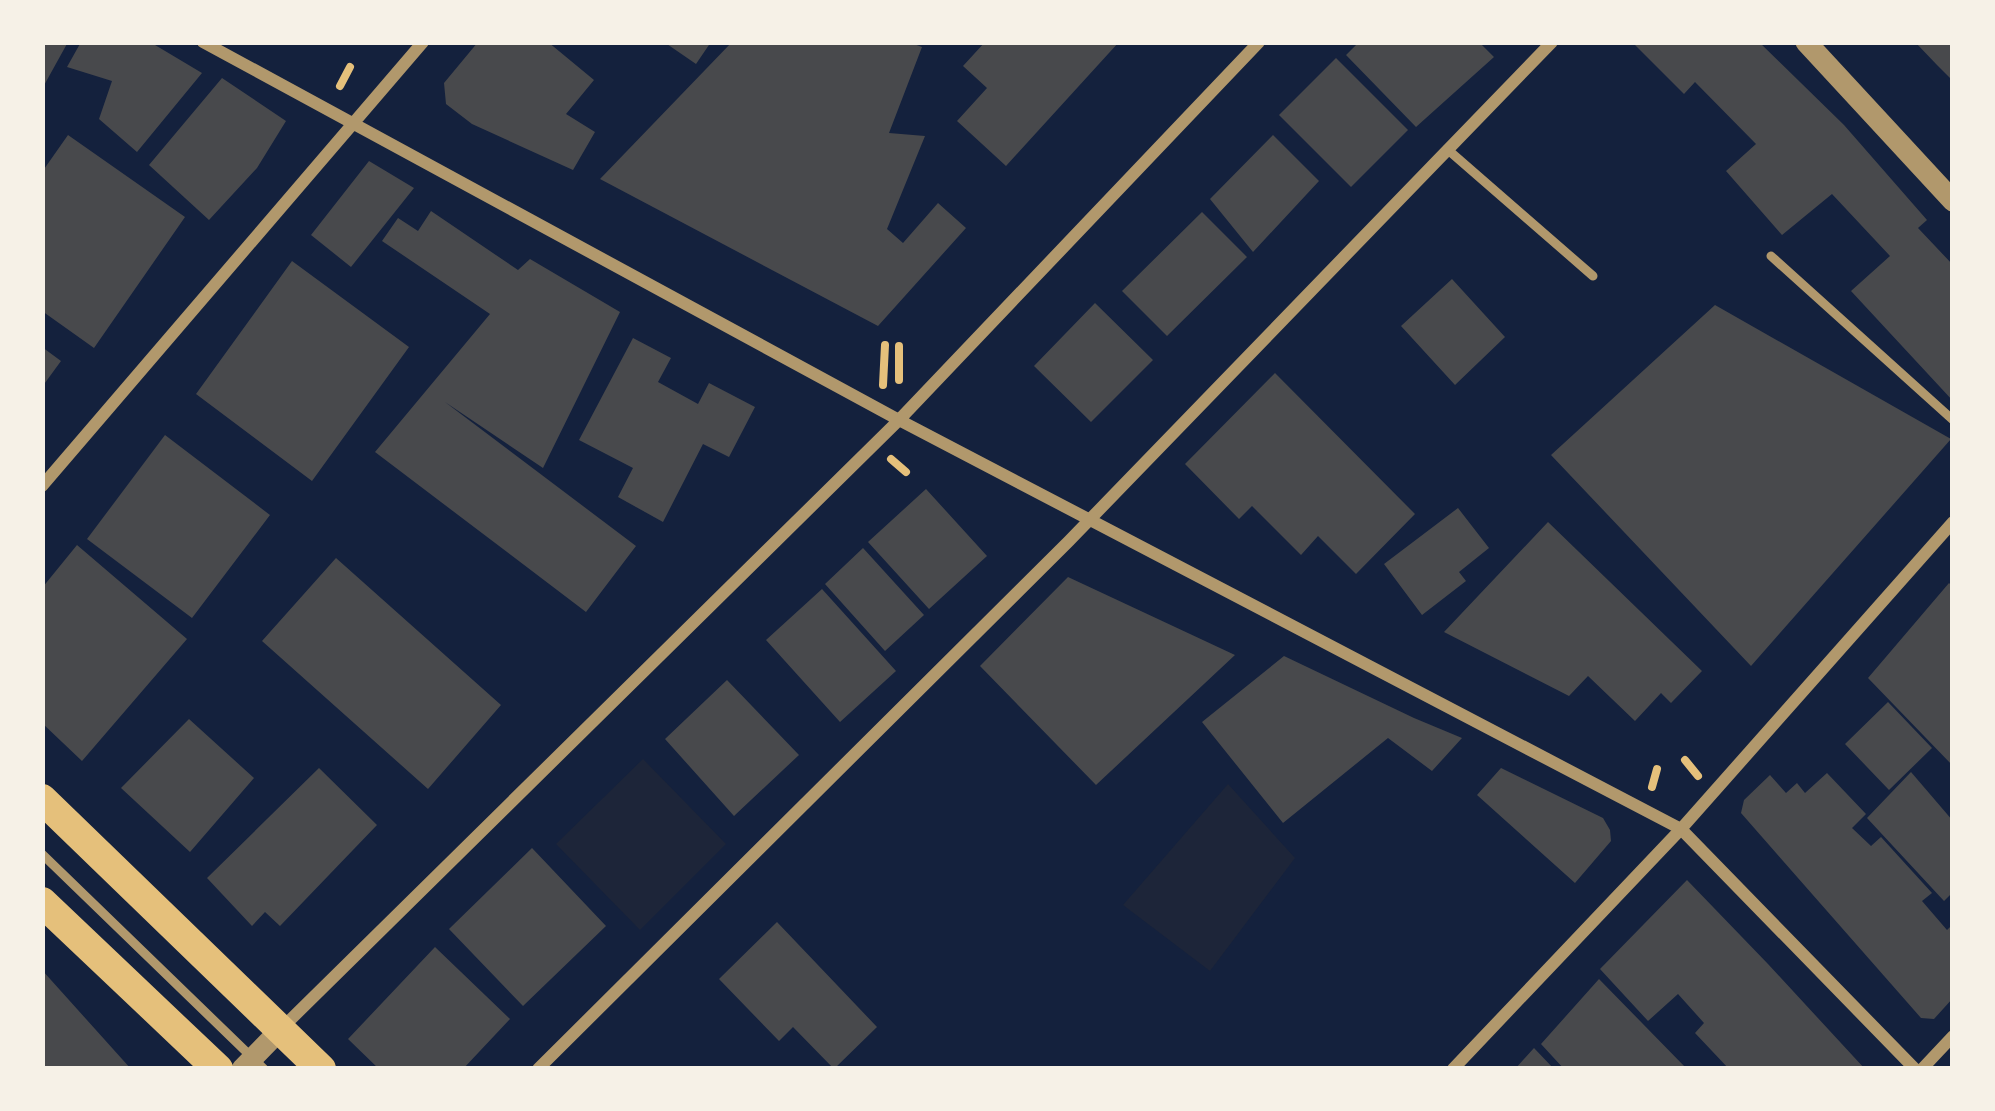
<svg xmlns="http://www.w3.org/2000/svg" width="1995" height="1111" font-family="Signika,sans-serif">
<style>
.green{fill:#1d2539}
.building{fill:#48494c}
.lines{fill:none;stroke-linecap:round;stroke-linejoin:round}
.path{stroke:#e5c07b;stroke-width:8}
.service{stroke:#b1986c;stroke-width:9}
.minor{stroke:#b1986c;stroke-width:12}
.tertiary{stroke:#b1986c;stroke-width:21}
.primary{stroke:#e5c07b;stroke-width:30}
</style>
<rect width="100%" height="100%" fill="#14213d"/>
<path class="green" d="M643 759 726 844 640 930 556 844Z
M1228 784 1295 858 1210 971 1123 905Z"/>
<path class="building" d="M42 42H68L42 89Z
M81 42H150L202 73 137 152 99 119 112 81 67 67Z
M478 42H548L594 80 566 114 595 132 573 170 472 124 446 104 444 83Z
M664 42H711L696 64Z
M732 42H908L922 47 889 133 925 136 887 229 903 243 938 203 966 228 878 326 600 179Z
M985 42H1119L1006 166 957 121 987 88 963 66Z
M1359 42H1479L1494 57 1416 127 1346 55Z
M1632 42H1759L1844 125 1927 220 1918 228 1953 265V401L1851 291 1890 256 1832 194 1782 235 1726 171 1756 144 1695 82 1684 94Z
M1915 42H1953V81L1937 65Z
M1336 58 1408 130 1351 187 1279 115Z
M222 78 286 121 257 168 209 220 149 165Z
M68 135 185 217 94 348 42 311V172Z
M1273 135 1319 181 1253 252 1210 199Z
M369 161 414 188 351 267 311 235Z
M431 211 518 270 530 259 620 312 543 468 445 402 636 546 586 612 375 452 490 314 382 241 398 218 418 231Z
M1202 212 1247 257 1167 336 1122 291Z
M292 261 409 347 312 481 196 394Z
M1452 279 1505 337 1455 385 1401 326Z
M1095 303 1153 360 1091 422 1034 366Z
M1715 305 1951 439 1751 666 1551 455Z
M633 338 671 358 658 382 698 404 709 383 755 407 729 457 703 444 663 522 618 497 633 468 579 440Z
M42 347 61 361 42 387Z
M1275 373 1415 514 1356 574 1318 536 1301 555 1252 506 1239 519 1185 464Z
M165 435 270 515 192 618 87 539Z
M926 489 987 556 929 609 868 542Z
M1458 508 1489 548 1459 572 1466 581 1422 615 1384 564Z
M1548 522 1702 671 1671 703 1661 693 1635 721 1588 676 1569 696 1444 632Z
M77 545 187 639 82 761 42 723V588Z
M863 548 924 615 885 651 825 584Z
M336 558 501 705 428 789 262 641Z
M1068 577 1235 655 1096 785 980 666Z
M1949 583 1953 587V766L1868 678Z
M822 589 896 671 840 722 766 640Z
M1284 656 1414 718 1462 738 1432 771 1388 738 1283 823 1202 722Z
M727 680 799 755 734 816 665 739Z
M1888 702 1932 748 1889 790 1845 744Z
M189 719 254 778 190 852 121 788Z
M319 768 377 825 280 926 265 912 252 926 207 878Z
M1501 768 1603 818 1610 830 1611 841 1575 883 1477 795Z
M1911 772 1953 821V892L1944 901 1867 818Z
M1827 773 1866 814 1852 828 1871 846 1881 837 1932 893 1922 901 1947 930 1953 924V998L1934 1019 1921 1018 1741 813 1744 800 1770 775 1786 793 1797 783 1805 793Z
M532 848 606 926 523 1006 449 929Z
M1687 880 1768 964 1865 1069H1729L1695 1033 1704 1023 1678 994 1648 1021 1600 969Z
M777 922 877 1027 834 1069 793 1027 779 1041 719 979Z
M435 947 510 1019 463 1069H379L348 1039Z
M42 970 131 1069H42Z
M1599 979 1687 1069H1564L1541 1044Z
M1534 1048 1554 1069H1515Z"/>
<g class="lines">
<path class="path" d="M340 86 350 67
M899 346V380
M883 385 885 345
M891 459 906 472
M1685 760 1698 776
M1652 787 1657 769"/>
<path class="service" d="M1447 149 1593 276
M1771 256 1953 420
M42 854 264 1069"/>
<path class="minor" d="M203 42 899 420 1681 829 1915 1069
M42 486 423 42
M283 1027 899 420 1259 42
M538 1069 1069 541 1552 42
M1453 1069 1681 829 1953 522
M1922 1069 1953 1036"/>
<path class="tertiary" d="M1806 42 1953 201
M242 1069 283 1027"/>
<path class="primary" d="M42 799 321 1069
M42 902 218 1069"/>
</g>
<rect width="1995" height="1111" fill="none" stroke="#f6f1e7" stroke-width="90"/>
</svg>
